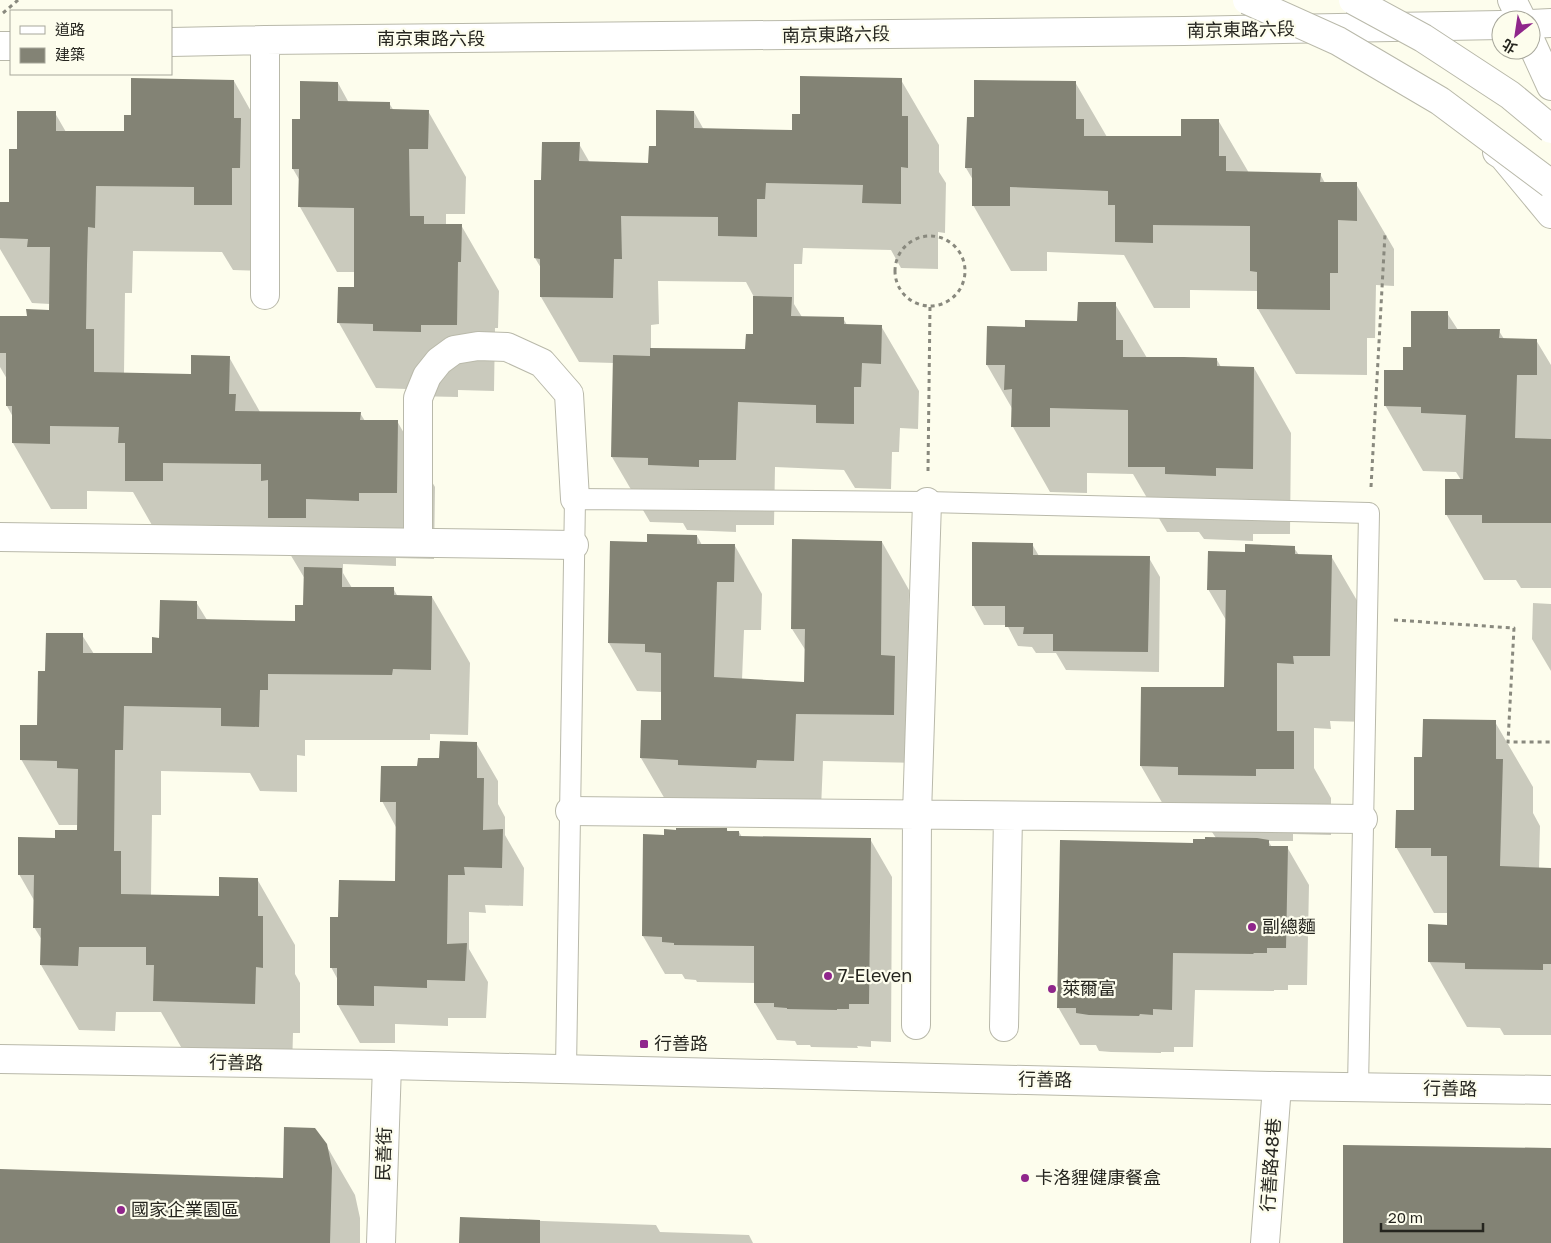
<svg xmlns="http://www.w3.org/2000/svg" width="1551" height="1243" font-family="'Golos Text','Noto Sans TC',sans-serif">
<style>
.shadow{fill:#0003;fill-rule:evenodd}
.building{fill:#838375}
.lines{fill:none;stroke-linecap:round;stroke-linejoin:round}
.lane-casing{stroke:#b9b9aa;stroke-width:22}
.street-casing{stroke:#b9b9aa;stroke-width:30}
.secondary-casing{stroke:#b9b9aa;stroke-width:30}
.path{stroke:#89897e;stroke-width:3;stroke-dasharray:4 4;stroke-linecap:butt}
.lane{stroke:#fff;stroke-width:20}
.street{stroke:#fff;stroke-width:28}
.secondary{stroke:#fff;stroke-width:28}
.highway-bridge-casing{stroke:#b9b9aa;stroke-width:30;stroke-linecap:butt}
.highway-bridge{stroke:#fff;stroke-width:28}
.poi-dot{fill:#8f268b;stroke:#fdfded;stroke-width:2}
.labels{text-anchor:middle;stroke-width:4.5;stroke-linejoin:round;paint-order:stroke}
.street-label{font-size:18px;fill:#25251f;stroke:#fdfded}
.poi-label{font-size:18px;fill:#25251f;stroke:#fdfded;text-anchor:start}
</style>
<rect width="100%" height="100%" fill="#fdfded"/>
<path class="shadow" d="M901 80 939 145V172L946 183 945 233 938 232V269L901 268 891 250 803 248 802 264H794V304L802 317 843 318 847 325 881 326 919 391 918 429 900 428 899 452H892L891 489 855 488 844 470 775 467 774 525H736V532L687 530 683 523 650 522 612 457 614 363 579 362 541 297V268L535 258 543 181 579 144 590 163 649 164 657 148 694 112 704 130 794 132 801 115ZM658 281 746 282 754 297V335L747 350H651V325L659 324Z
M234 81 271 147 269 271 233 270 222 252 133 251 132 293H125L124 374 192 375 229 357 260 412 360 413 365 421H397L435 487 434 559 396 558V566L343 564V573L352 588H393L398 597H432L470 663 468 735 430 734V740H305V756L297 755V792L260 791 250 773 161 771V815H152L151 896 220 897 257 879 295 945V974L300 983V1033H293L292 1069 192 1066 161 1012H116L115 1031 79 1030 41 965 42 940 34 927 35 902 19 874 56 840 78 831V825H59L21 759 38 726 46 673 82 635 94 654H153L160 639 196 602 207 620 296 622 304 606 305 579 275 529 164 546 133 492 87 491V509H51L13 443V417L7 406V379L0 367V317H28L50 311V304L32 303 0 249V203H10L18 150 55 113 66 132 125 133 132 117Z
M1075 82 1107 137H1182L1218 120 1249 173 1320 174 1325 183 1356 184 1394 249V286L1376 285 1375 338H1367V375L1296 374 1258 309V291L1190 290V308H1154L1124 255 1047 252V271H1011L973 205V180L966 168 975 119Z
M338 83 349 103H389L394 111H428L466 177 465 214H446V225H461L499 291 498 328H495L494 391 458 390V397L412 396 407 389 376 388 339 323 355 288 356 272H337L300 207V181L293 169 301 120Z
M1115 304 1147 358 1217 360 1221 367 1254 368 1291 433 1290 534H1253V541L1204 539 1199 532H1167L1133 474 1087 473V493L1050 492 1013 427V410L987 365 1026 328 1078 322Z
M1447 313 1458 330 1499 331 1504 339 1536 340 1551 365V588H1521L1516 580H1484L1446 514 1461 480 1456 472 1423 471 1385 405 1404 372 1412 348Z
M697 536 702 545 735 546 762 594 761 630H744L742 680 805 683 806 651 792 629 882 542 909 590 908 682 921 763 823 761 821 809 669 806 641 758 662 722V692L637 691 609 643 648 544Z
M1032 544 1039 556 1149 558 1160 577 1159 672 1066 670 1056 653H1036L1032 647 1018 646 1007 625H984L973 605Z
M1294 548 1299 555 1331 556 1369 621 1367 722 1330 721 1331 729 1314 728V768L1331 798V835L1293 834V841H1268L1272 847H1287L1309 885 1307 985H1288V990H1274V991L1195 990 1193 1047H1174V1052H1161V1053L1111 1052 1099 1051 1096 1045H1080L1058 1007 1194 845 1216 838 1212 832H1179L1141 766 1226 688V620L1208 589 1246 554Z
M1533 603 1551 604V693V671L1532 639Z
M1495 722 1533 787V813L1540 826 1539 869H1551V1035H1504L1500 1028 1467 1027 1429 961 1448 926V913H1434L1396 847 1416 811 1423 759Z
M476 743 498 781V804L505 817V835L524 868 523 906 485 905 486 913 469 912V949L488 982 486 1018H448V1026L395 1024V1043H360L338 1005V980L331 967 339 918 397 882V829L382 801 419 768Z
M727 830 728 832H739L742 837 870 839 892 877 891 1042 871 1041V1047L857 1046 858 1048 811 1047 810 1045H797L795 1041 777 1040 755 1003V983L697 982 696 980 685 979 682 974H665L643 936 665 836Z
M326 1145 355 1195 360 1218V1243H0V1170L284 1179Z
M461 1218 656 1225 660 1232 749 1235 753 1243H460Z"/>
<path class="building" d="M800 76 902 78V116H908V168L901 167V204L862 203 863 185 766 183 765 199H757V237L718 236V217L621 216 622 259H614L613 298 540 297V259L534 258V180H541L542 142H580L579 161 648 163 649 146H656V110L694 111V128L792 130V114H800Z
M131 78 234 80V118H241L240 168H232V205H194V187L96 186 95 228 88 227 87 265 86 329H94V372L191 374V355L230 356 229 394H236L235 411 361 412 360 420H398L397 493H359V501L306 499V518H268V480L261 481V464L163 463V481H125V443H118L119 427 50 426V444L12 443V406H6V353H0V316H27L26 309 49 310 50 247H27L28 239 0 238V202H9V149H17V111H56V131H124V115H131Z
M974 80 1076 81V119H1084V136H1181V119H1219V156H1226V171L1321 173 1320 182H1357V221L1338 220V273H1330V310L1257 309V272L1250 271V226L1153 225V243L1115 242V205H1108V191L1010 187V206H972V168H965L967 117H974Z
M300 81 338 82V101L390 102V109L429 110 428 149H409L410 216H424V224H462L461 262H458L457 325H421V332L373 331V324L337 323 338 287H354V208L298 207 299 169H292V119H300Z
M753 296 792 297 791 316 844 317V324L882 325 881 364 862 363 861 387H854V424L816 423V405L738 402 736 460H699V467L648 465V458L611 457 613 355 650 356V348L745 349 746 334H753Z
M1078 302H1116V340H1123V357H1184L1217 358V366L1254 367 1253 469 1216 468V476L1165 474V467H1128V410L1050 408V427H1011L1012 389 1004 390 1005 365H986L987 326 1025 327V320L1077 321Z
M1411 311H1448V329H1500L1499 338 1537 339V375H1517L1515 438 1551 439V523H1482V515H1445V479H1463L1466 415 1421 413V407L1384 406V370H1403V347H1411Z
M647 534 697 535V544H735L734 582H717L714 677 804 682 805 629H791L792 539 882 541 881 655 895 656 894 715 796 714 794 761 757 760 756 768 678 765V760L640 758 641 720H661V653L645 652V644L608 643 610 541 647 542Z
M972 542 1033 543V555L1150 556 1148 652 1053 651V634H1023L1024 627H1005V606H972Z
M1245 544 1295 546V554L1332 555 1330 656H1293L1294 664 1277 663V731H1294V769H1256V776L1178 775V767L1140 766 1141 687H1224L1226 590H1207L1208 551 1245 552Z
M304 567 342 568V587H394V595L432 596 431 670 393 669 392 675 268 674V690H260L259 727 221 726V708L124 706 123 750H115L114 851H121V894L219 896V877L258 878V916H263V968L256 967 255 1004 153 1001 154 965H146V947H79L78 966 40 965 41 928H33L34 875H18V837L55 838V830H77L78 769 57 768V761L20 760V725H37L38 671H45L46 633H83V653H152V637L159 638 160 600 197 601V619L295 621V605H303Z
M1423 719 1496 720V759H1503L1500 866 1551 868V964H1543V970L1465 969V963L1428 962V924L1447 925V856H1431V848H1395L1396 810H1414V757H1422Z
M440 741 477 742V778H484L483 830 503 829 502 868 464 867 465 875H448L447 944 467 943 465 981 427 980V988L374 986V1006L337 1005V968H330V917H338L339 880 395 881 396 802H380L381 766H417L418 758H439Z
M676 828H727V831H739V836L871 838 869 1004H849V1009H837V1010L787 1009V1008L774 1007V1003H754V946L674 945V943L662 942V937L642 936 643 834 664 835V829L676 830Z
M1205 837 1257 838 1269 840V846H1288L1286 948H1267V953H1253L1254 954 1173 953 1172 1010 1153 1009V1015L1140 1014 1139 1016 1089 1015 1076 1013V1008H1057L1060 840 1193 843V839H1205Z
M284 1127 315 1128 327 1144 332 1168 330 1243H0V1169L283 1178Z
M1343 1145 1551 1148V1243H1343Z
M460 1217 540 1220V1243H459Z"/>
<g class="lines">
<g class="lane-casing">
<path id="lane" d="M566 1069 575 499 927 502 1369 513 1358 1087"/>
</g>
<g class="street-casing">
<path id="street" d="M1531 24 1551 23
M171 42 265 40 1184 31 1501 25
M0 46H11
M265 295V40
M0 537 574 545
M418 542V398L427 376 439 361 454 350 478 346 507 347 542 363 569 394 575 499
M570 811 1363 819
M916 1025 917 814 927 502
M1004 1027 1008 816
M381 1243 387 1065
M1265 1243 1277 1086"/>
</g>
<g class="secondary-casing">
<path id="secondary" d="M1512 0 1522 20
M1531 42 1551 86
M1497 152 1503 156 1551 214
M0 1059 387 1065 1277 1086 1551 1090"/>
</g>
<path class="path" d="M3 13 18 0
M895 271a35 35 0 1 1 70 0a35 35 0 1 1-70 0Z
M928 471 930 306
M1371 487 1385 234
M1394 620 1514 628 1508 742H1551"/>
<use href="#lane" class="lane"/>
<use href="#street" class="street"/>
<use href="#secondary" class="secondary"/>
<g class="highway-bridge-casing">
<path id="highway-bridge" d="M1247 0 1338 41 1440 101 1551 184
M1353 0 1423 38 1510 95 1551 129"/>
</g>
<use href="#highway-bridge" class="highway-bridge"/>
</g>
<g class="poi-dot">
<circle cx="1252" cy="927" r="5"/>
<circle cx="828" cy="976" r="5"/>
<circle cx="1052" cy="989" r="5"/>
<rect x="639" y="1039" width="10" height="10" rx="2.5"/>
<circle cx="1025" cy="1178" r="5"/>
<circle cx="121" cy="1210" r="5"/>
</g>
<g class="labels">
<g class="street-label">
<text transform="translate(1241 30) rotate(-1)" y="6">南京東路六段</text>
<text transform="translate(836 35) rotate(-1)" y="6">南京東路六段</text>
<text x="431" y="45">南京東路六段</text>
<text transform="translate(236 1063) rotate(1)" y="6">行善路</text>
<text transform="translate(1045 1080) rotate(1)" y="6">行善路</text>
<text transform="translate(1450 1089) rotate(1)" y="6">行善路</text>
<text transform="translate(384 1154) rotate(-88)" y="6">民善街</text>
<text transform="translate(1271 1165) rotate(-86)" y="6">行善路48巷</text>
</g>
<g class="poi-label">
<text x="1262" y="933">副總麵</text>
<text x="838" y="982">7-Eleven</text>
<text x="1062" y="995">萊爾富</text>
<text x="654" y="1050">行善路</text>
<text x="1035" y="1184">卡洛貍健康餐盒</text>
<text x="131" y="1216">國家企業園區</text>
</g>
</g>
<rect x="10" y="10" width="162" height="65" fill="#fdfded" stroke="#a7a79b"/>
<rect x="20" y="26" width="25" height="8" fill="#ffffff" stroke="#a7a79b"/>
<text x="55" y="35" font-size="15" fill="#25251f">道路</text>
<rect x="20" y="48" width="25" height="15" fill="#838375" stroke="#a7a79b"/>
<text x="55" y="60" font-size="15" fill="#25251f">建築</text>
<g transform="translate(1516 35) rotate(210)"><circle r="24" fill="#fdfded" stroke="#a7a79b"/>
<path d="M0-4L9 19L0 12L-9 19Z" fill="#8f268b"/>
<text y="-8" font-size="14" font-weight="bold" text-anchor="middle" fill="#25251f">北</text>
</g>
<path d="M1381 1223v8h102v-8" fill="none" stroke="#25251f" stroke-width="2.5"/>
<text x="1388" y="1223" font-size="15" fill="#25251f" stroke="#fdfded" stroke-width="4" paint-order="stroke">20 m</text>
</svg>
